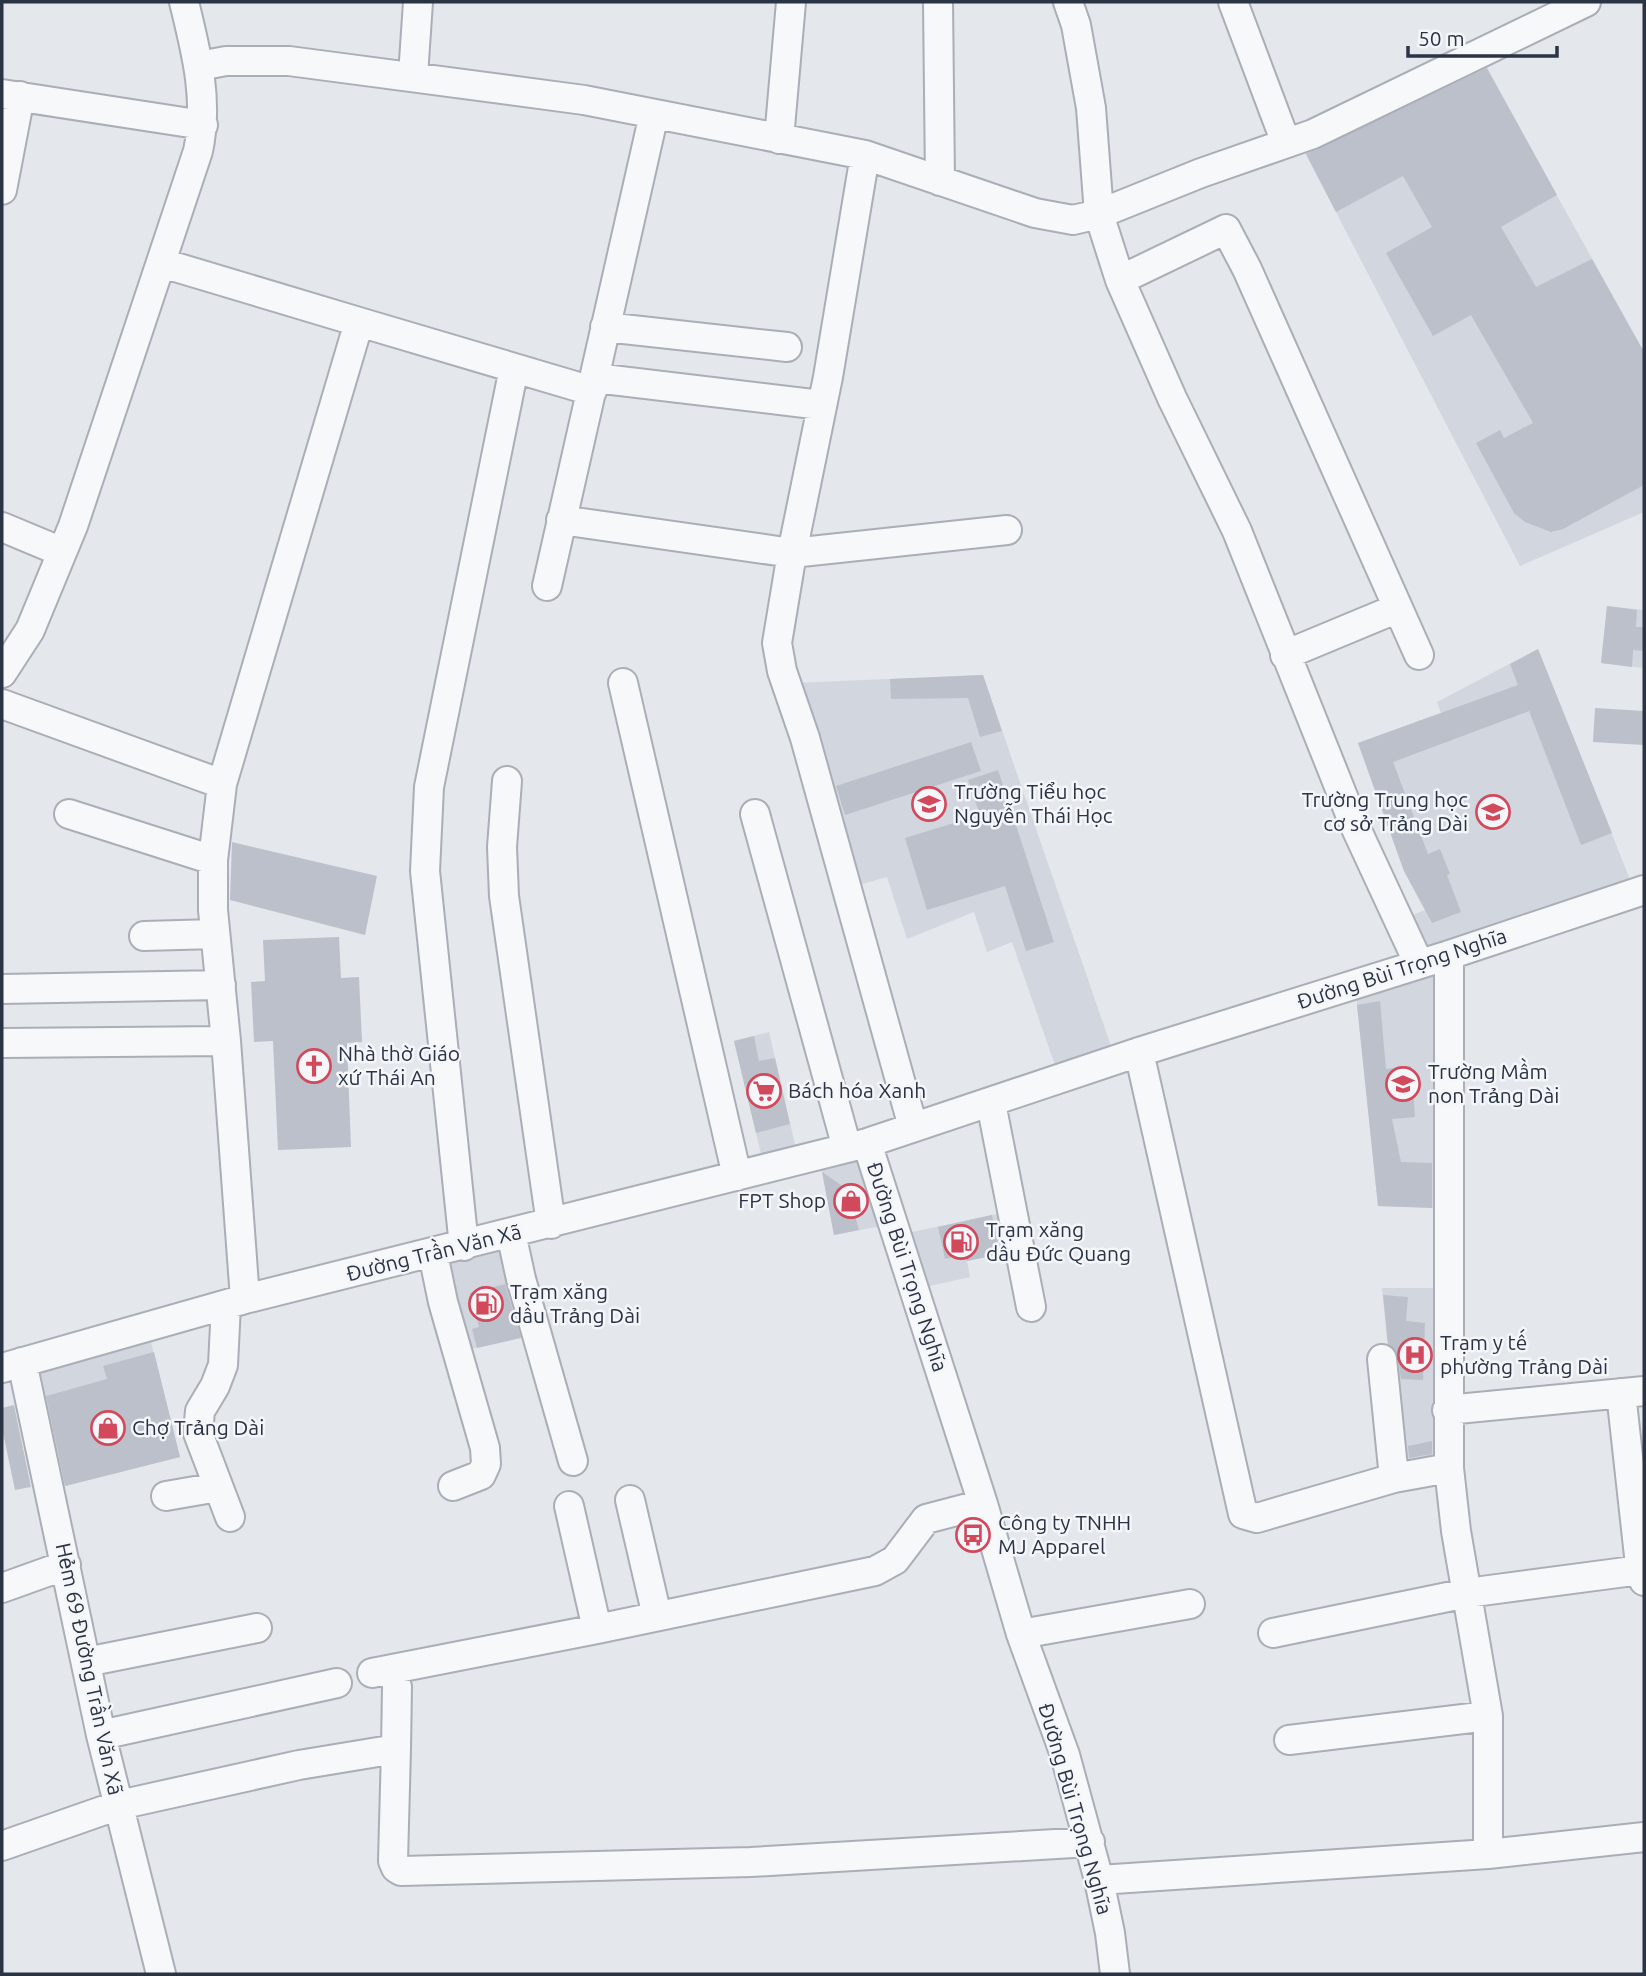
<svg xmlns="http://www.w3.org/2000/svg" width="1646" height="1976" font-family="Ubuntu,sans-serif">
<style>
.built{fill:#d2d6de}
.building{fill:#bbc0ca}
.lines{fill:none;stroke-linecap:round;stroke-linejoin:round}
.minor-casing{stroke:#a9aeb7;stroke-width:32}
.minor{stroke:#f7f8fa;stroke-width:28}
.labels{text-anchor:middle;stroke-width:5;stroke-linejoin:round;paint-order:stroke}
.poi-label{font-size:21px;fill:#2b3445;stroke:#f4f6f9;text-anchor:start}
.street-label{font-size:21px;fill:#2b3445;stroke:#f4f6f9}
</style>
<rect width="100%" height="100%" fill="#e4e7ec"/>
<path class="built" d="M1481 59 1644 352V512L1520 566 1301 145Z
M1607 606 1644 610V668L1601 663Z
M1538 649 1631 882 1421 950 1406 918 1425 910 1404 871 1358 743 1441 713 1437 702Z
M983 675 1112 1049 1056 1068 1012 942 987 952 974 912 907 939 887 877 855 886 793 683Z
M1442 968 1441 1208 1378 1206 1356 995Z
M769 1032 796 1149 762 1158 734 1041Z
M860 1157 881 1226 834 1235 821 1166Z
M1005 1212 1013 1252 967 1261 970 1277 925 1287 908 1233Z
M509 1246 532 1335 462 1351 440 1264Z
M1382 1288H1441L1442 1462 1400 1469Z
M150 1338 180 1457 58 1488 31 1372Z"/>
<path class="building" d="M1487 68 1557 195 1501 227 1536 287 1592 259 1644 352V485L1563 529 1551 532 1525 522 1514 513 1476 443 1500 430 1504 438 1533 423 1471 315 1433 336 1386 253 1432 227 1403 176 1336 212 1306 154Z
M1607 606 1637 610 1636 627H1644L1643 651 1633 650 1632 667 1601 663Z
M1538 649 1612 833 1581 845 1529 711 1393 762 1428 854 1440 849 1450 874 1447 875 1461 912 1432 923 1404 871 1358 743 1518 685 1510 664Z
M983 675 1002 731 980 737 968 698 891 699 890 679Z
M1595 708 1644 711V745L1593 742Z
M971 742 981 771 845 815 836 786Z
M998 770 1054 942 1026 951 1005 886 927 910 905 838 980 815 968 780Z
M232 842 377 876 365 935 230 900Z
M339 937 341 978 359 977 362 1042 347 1043 351 1147 278 1150 273 1041 254 1042 251 982 265 981 263 940Z
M1380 1001 1386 1069 1411 1066 1415 1117 1392 1119 1401 1162 1432 1163V1208L1378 1206 1357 1005Z
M754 1036 759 1061 775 1058 790 1124 756 1133 734 1041Z
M822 1172 841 1185 849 1195 859 1230 834 1235Z
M992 1215 1000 1254 967 1261 965 1254 945 1259 938 1227Z
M505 1284 521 1338 477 1348 472 1329 479 1327 470 1293Z
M1383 1295 1408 1297 1406 1321 1425 1323 1423 1380 1401 1379 1398 1357 1395 1349 1388 1344Z
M154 1352 180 1457 65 1486 46 1396 107 1379 103 1366Z
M14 1405 31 1487 15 1490 2 1428V1408Z
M1432 1441V1454L1409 1458 1408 1446Z"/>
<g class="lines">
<g class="minor-casing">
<path id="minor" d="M938 2 940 181
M1068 2 1076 25 1091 108 1099 214 1120 280 1172 398 1237 531 1354 824 1419 964
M1233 2 1286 143
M199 66 226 61H289L584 100 865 155 1035 213 1073 220 1099 214 1201 173 1313 134 1586 2
M413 76 418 2
M2 94 203 125
M779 139 791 2
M865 155 828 377 792 553 777 643 782 671 805 738 913 1127
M2 190 20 96
M162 263 359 322
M1120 280 1226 229 1247 269 1419 655
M605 327 787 347
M595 378 821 405
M561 520 792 553 1007 530
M2 527 62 552
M547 586 654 114
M1285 655 1398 608
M2 673 30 630 73 526 198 151C209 100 196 51 184 2
M623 683 737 1176
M2 704 222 784
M507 781 502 847 504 896 551 1224
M69 814 213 860
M755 814 847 1148
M144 936 215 934
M1449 955V1468L1456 1531 1488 1716V1854
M2 989 221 985
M2 1043 226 1041
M1139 1052 1243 1514 1257 1518 1394 1478 1449 1468
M991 1103 1031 1307
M867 1143 983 1504 1021 1634 1065 1755 1099 1880 1110 1933 1115 1974
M511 1233 521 1279 573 1461
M464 1246 425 871 429 787 514 368
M433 1254 443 1302 485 1448 486 1464 481 1475 453 1486
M245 1299 226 1041 213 910V860L222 784 359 322 592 391
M226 1305 223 1365 215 1386 200 1411 198 1433 230 1517
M1382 1359 1394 1478
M22 1362 101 1735 161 1974
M2 1368 245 1299 867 1143 1139 1052 1449 955 1644 890
M1621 1393 1641 1574
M1447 1410 1644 1391
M166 1496 218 1487
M630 1500 657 1616
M569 1506 597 1629
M2 1588 66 1565
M1273 1633 1467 1593 1633 1571 1641 1574 1644 1581
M1021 1634 1190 1604
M86 1662 257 1628
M372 1673 597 1629 875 1571 895 1560 926 1519 983 1504
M101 1735 337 1683
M1289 1740 1488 1716
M396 1749 397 1687
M2 1846 119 1805 299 1765 396 1749 393 1861 396 1868 401 1871 751 1862 1090 1842
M1099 1880 1488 1854 1644 1837"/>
</g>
<use href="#minor" class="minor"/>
</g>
<defs>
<g id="school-ring" transform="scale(1.75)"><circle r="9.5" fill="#f4f6f9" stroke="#d1495b" stroke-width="1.5"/><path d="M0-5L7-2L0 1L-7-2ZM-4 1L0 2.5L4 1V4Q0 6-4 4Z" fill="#d1495b"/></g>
<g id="church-ring" transform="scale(1.75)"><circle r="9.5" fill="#f4f6f9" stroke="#d1495b" stroke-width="1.5"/><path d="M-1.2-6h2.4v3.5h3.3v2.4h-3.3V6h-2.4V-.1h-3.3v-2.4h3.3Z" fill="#d1495b"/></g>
<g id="supermarket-ring" transform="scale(1.75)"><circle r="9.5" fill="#f4f6f9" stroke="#d1495b" stroke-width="1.5"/><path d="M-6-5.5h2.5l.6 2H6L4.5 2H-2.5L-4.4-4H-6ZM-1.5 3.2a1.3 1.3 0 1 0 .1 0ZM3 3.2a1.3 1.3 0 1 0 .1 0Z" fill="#d1495b"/></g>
<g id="shop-ring" transform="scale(1.75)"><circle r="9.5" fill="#f4f6f9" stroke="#d1495b" stroke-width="1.5"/><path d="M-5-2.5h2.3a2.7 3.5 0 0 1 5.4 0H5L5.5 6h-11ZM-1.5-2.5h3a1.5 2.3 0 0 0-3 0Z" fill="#d1495b"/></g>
<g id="fuel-ring" transform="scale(1.75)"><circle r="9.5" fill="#f4f6f9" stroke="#d1495b" stroke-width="1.5"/><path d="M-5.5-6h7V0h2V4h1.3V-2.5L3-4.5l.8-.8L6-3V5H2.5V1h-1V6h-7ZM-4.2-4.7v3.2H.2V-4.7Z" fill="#d1495b"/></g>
<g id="hospital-ring" transform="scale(1.75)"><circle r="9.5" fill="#f4f6f9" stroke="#d1495b" stroke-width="1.5"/><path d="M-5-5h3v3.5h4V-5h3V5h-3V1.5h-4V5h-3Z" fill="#d1495b"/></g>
<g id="bus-ring" transform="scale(1.75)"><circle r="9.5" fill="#f4f6f9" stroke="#d1495b" stroke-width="1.5"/><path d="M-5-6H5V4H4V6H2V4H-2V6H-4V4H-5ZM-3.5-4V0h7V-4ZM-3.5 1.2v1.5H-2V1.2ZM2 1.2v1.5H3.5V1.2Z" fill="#d1495b"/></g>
</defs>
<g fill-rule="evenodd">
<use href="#school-ring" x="929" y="804"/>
<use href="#school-ring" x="1493" y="812"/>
<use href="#church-ring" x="314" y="1066"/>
<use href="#school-ring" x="1403" y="1084"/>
<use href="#supermarket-ring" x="764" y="1091"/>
<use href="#shop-ring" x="851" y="1201"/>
<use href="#fuel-ring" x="961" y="1242"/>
<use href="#fuel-ring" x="486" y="1304"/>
<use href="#hospital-ring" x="1415" y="1355"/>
<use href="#shop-ring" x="108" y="1428"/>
<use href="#bus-ring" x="973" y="1535"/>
</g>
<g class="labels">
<g class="poi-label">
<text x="954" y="799">Trường Tiểu học<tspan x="954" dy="24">Nguyễn Thái Học</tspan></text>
<text x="1468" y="807" text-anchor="end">Trường Trung học<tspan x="1468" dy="24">cơ sở Trảng Dài</tspan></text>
<text x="338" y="1061">Nhà thờ Giáo<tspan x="338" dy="24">xứ Thái An</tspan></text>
<text x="1428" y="1079">Trường Mầm<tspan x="1428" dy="24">non Trảng Dài</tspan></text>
<text x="788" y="1098">Bách hóa Xanh</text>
<text x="826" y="1208" text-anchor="end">FPT Shop</text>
<text x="986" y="1237">Trạm xăng<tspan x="986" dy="24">dầu Đức Quang</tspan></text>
<text x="510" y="1299">Trạm xăng<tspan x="510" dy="24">dầu Trảng Dài</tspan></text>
<text x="1440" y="1350">Trạm y tế<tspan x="1440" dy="24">phường Trảng Dài</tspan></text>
<text x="132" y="1435">Chợ Trảng Dài</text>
<text x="998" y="1530">Công ty TNHH<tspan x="998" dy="24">MJ Apparel</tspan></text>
</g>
<g class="street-label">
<text transform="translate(1402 969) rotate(-18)" y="7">Đường Bùi Trọng Nghĩa</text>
<text transform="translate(434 1253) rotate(-14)" y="7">Đường Trần Văn Xã</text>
<text transform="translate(907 1267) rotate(72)" y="7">Đường Bùi Trọng Nghĩa</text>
<text transform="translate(89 1669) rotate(78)" y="7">Hẻm 69 Đường Trần Văn Xã</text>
<text transform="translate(1075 1809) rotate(74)" y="7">Đường Bùi Trọng Nghĩa</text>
</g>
</g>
<rect width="1646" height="1976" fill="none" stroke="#2b3445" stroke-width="7"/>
<path d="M1408 46v10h149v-10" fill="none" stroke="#2b3445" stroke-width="3.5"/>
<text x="1418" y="46" font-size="21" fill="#2b3445" stroke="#f4f6f9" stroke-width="5" paint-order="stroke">50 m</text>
</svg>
